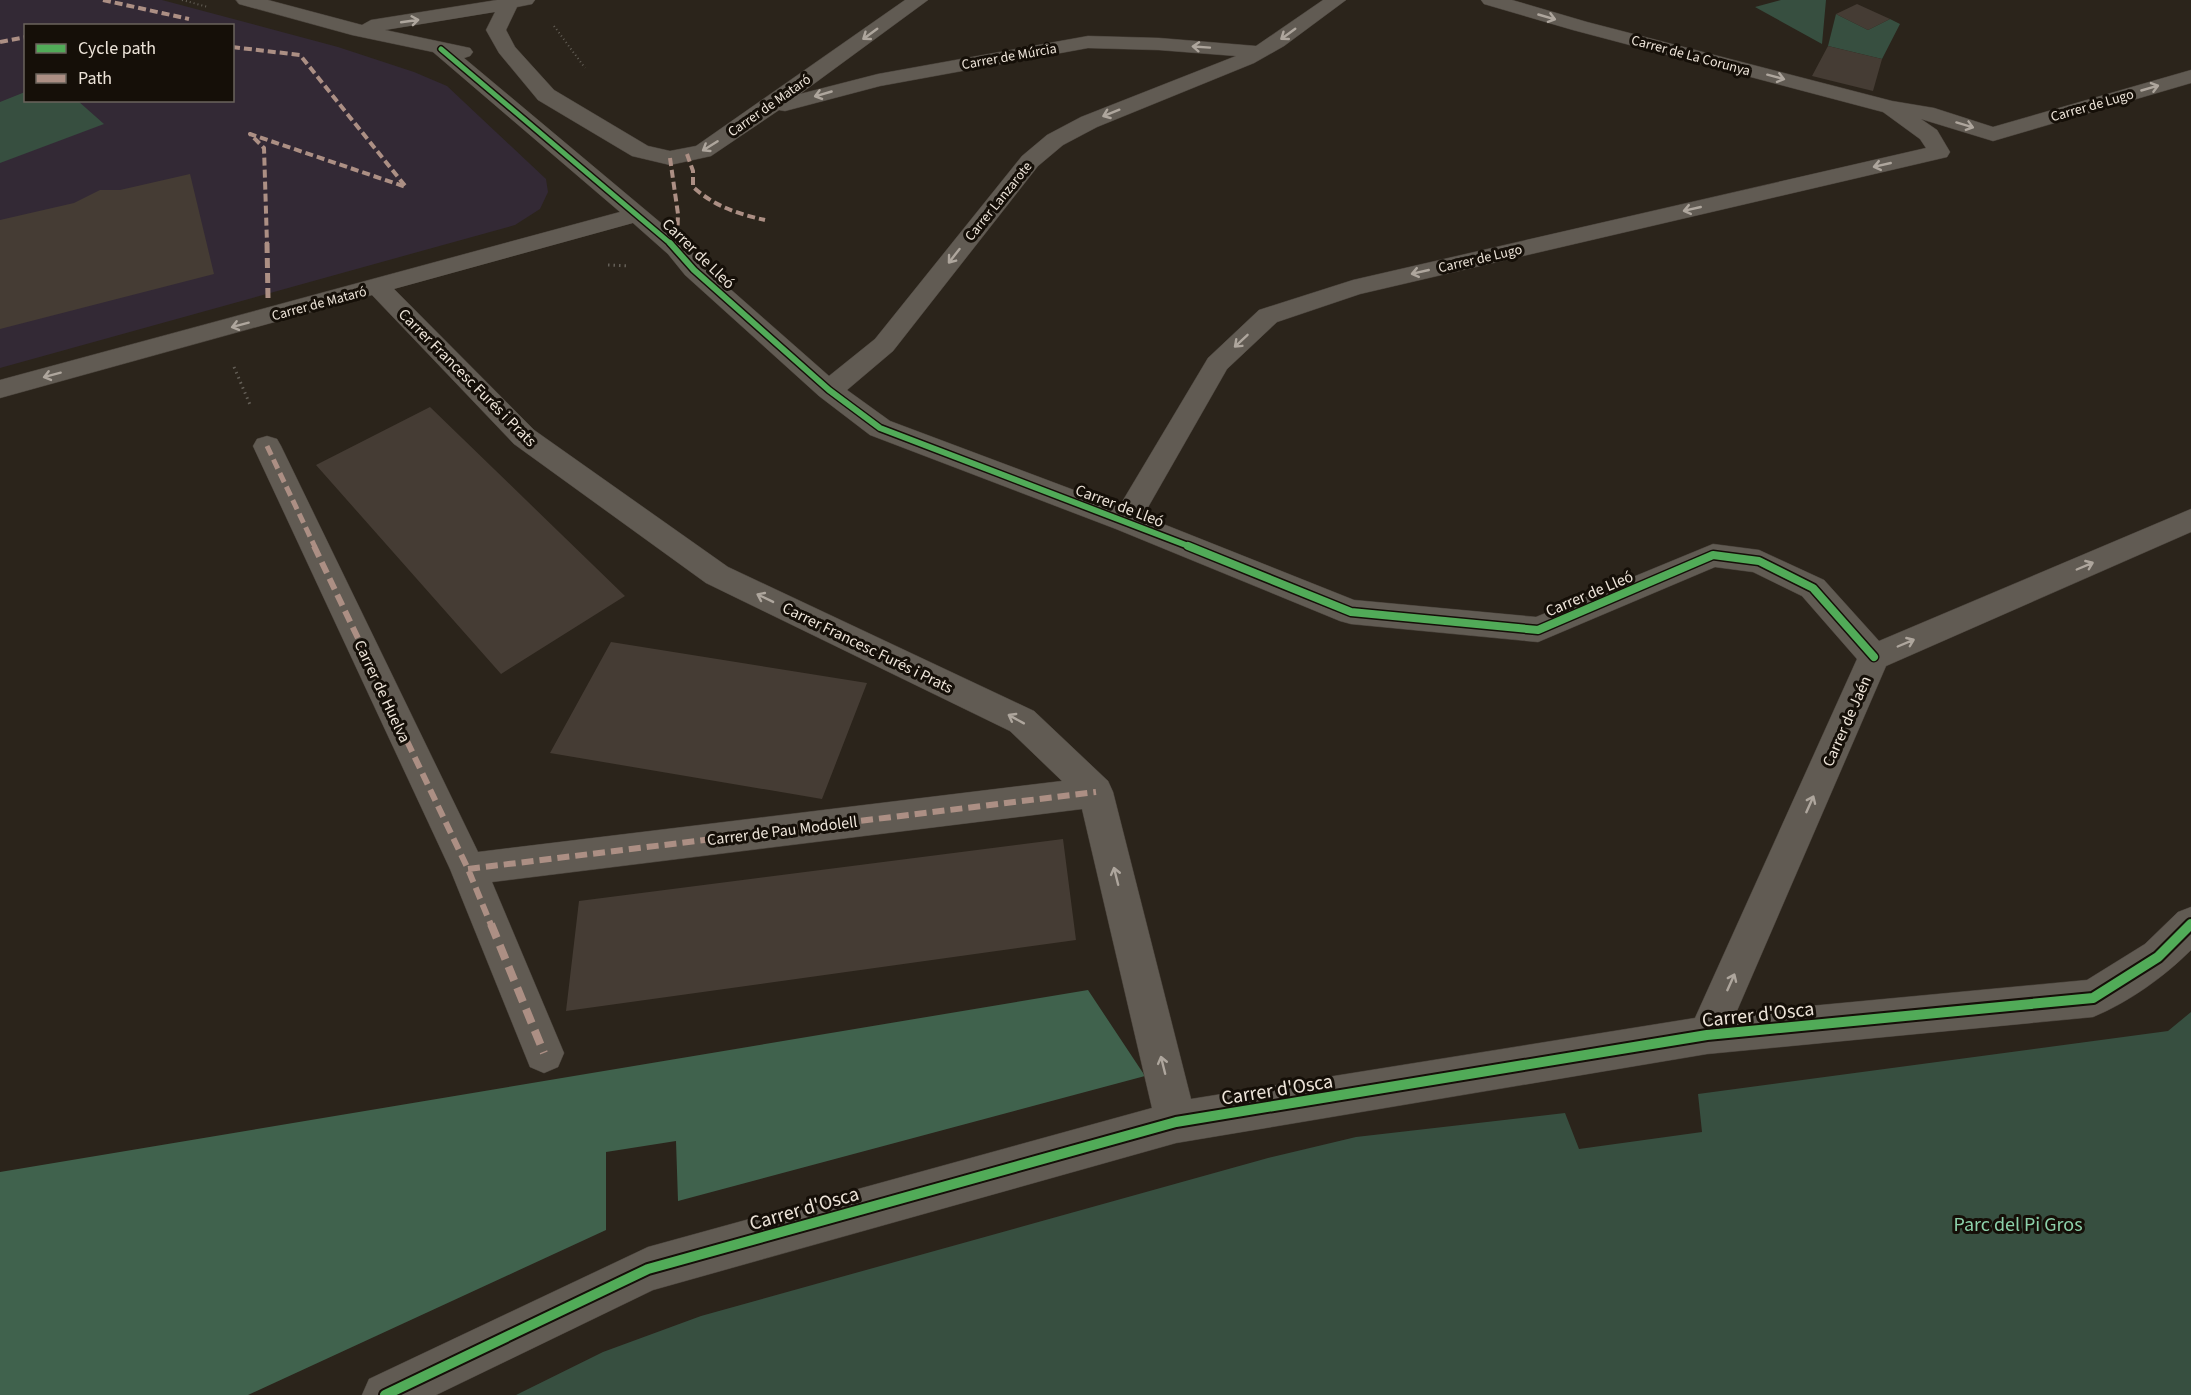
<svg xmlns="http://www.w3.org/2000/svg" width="2191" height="1395" font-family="'Source Sans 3',sans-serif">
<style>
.education{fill:#332935;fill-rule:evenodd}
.green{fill:#374f40}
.forest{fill:#40624d}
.building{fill:#453c34}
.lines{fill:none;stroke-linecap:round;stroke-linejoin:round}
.street-casing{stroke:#474039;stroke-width:1}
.path-far1{stroke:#645f57;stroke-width:2;stroke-dasharray:1 3;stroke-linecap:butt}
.path{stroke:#645f57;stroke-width:3;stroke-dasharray:1.5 4;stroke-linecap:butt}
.street{fill:#615b53;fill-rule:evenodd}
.quiet-far3{stroke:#ac8f84;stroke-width:4;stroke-dasharray:8 4;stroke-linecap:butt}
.quiet-far2{stroke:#ac8f84;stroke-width:5;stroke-dasharray:10 5;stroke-linecap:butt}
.quiet-far1{stroke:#ac8f84;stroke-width:6;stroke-dasharray:12 6;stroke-linecap:butt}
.quiet{stroke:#ac8f84;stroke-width:8;stroke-dasharray:15 8;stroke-linecap:butt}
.cycleway-far3-casing{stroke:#150f08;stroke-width:8}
.cycleway-far2-casing{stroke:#150f08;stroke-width:9}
.cycleway-far1-casing{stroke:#150f08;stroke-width:11}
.cycleway-casing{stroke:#150f08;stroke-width:14}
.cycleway-far3{stroke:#51ab58;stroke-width:5}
.cycleway-far2{stroke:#51ab58;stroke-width:6}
.cycleway-far1{stroke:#51ab58;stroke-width:8}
.cycleway{stroke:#51ab58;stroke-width:10}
.oneway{stroke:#aea69d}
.labels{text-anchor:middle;stroke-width:6;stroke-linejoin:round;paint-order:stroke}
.far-street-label{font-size:14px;fill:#ede4d9;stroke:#150f08}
.street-label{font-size:16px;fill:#ede4d9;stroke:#150f08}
.near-street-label{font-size:20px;fill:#ede4d9;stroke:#150f08}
.near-park-label{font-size:20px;fill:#8cd1aa;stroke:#150f08}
</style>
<rect width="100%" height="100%" fill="#2b241b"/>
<path class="education" d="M0 0H162L338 47 414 72 447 86 546 179 548 192 540 209 515 225 0 368ZM26 26H232V100H26Z"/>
<path class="green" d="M1781 0H1826L1822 44 1755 7Z
M1836 14 1868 30 1890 19 1900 24 1882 59 1828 46Z
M25 92 26 100 78 101 104 124 0 163V102Z
M2191 1012V1395H516L603 1352 701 1316 1268 1158 1356 1137 1565 1113 1579 1149 1702 1132 1698 1094 2168 1031Z"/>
<path class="forest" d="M1088 990 1145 1076 678 1201 676 1141 606 1152V1230L248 1395H0V1172Z"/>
<path class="building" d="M1857 4 1890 19 1868 30 1836 14Z
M1828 46 1882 59 1873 91 1812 76Z
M190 174 214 274 0 329V220L74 203 100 190H120Z
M430 407 625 596 501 674 316 465Z
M611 642 867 683 822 799 550 753Z
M1063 839 1076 940 566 1011 579 901Z"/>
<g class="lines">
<g class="street-casing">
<path id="street" d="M236 0H268L362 25 371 20 497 0H535L532 4 517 7 506 30 515 47 554 90 648 146 670 151 696 146 905 0H928L800 94 878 74 1088 36 1159 38 1256 46 1323 0H1346L1284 46 1254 63 1097 127 1063 145 1038 166 893 351 847 390 890 421 1119 507 1208 358 1259 310 1353 280 1926 148 1920 139 1883 112 1573 30 1484 4 1481 0H1512L1587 22 1892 101 1934 108 1993 127 2191 70V83L1993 141 1921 119 1937 130 1950 152 1947 157 1360 294 1277 322 1227 369 1143 516 1354 600 1536 617 1713 544 1759 550 1824 580 1879 641 2191 509V532L1886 666 1736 1013 2087 980 2145 944 2178 912 2191 907V950C2164 977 2129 1002 2093 1017L1707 1054 1176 1143 653 1290 436 1395H362L369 1379 648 1247 1152 1108 1082 809 492 882 564 1053 558 1067 544 1073 530 1067 450 869 253 446 257 439 267 436 277 439 281 446 478 852 1062 781 1010 731 706 583 514 444 372 295 0 398V380L620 212 433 52 352 35 239 4ZM495 12 486 30 499 53 538 100 632 156 670 165 711 156 779 110 785 111 880 86 1088 48 1159 50 1236 56 1081 117 1047 135 1022 156 875 339 829 376 703 265 686 244 464 58 470 56 473 52 470 48 385 30ZM633 223 668 254 685 275 819 396 870 435 1116 529 1340 621 1351 624 1538 642 1715 567 1753 572 1802 596 1857 659 1695 1018 1191 1099 1113 792 1108 781 1034 711 728 567 534 430 394 289Z"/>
</g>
<path class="path-far1" d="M182 0 208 7
M554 26 585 68"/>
<path class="path" d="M608 265 630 266
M234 367 251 407"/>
<use href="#street" class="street"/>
<path class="quiet-far3" d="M103 0 189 19
M0 42 26 37
M232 47 300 55 406 187 250 134 264 148 267 244
M687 154 693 171V187C714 206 738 214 765 220
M670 158 678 214 677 244"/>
<path class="quiet-far2" d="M267 243 268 298
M677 249V243
M267 446 315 547"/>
<path class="quiet-far1" d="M314 546 468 869 491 925
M468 869 1096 792"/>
<path class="quiet" d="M491 924 544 1053"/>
<g class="cycleway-far3-casing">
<path id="cycleway-far3" d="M441 49 671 244"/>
</g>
<g class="cycleway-far2-casing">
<path id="cycleway-far2" d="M670 243 694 270 829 390 880 428 1191 547"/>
</g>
<g class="cycleway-far1-casing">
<path id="cycleway-far1" d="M1188 546 1351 612 1538 630 1713 555 1759 561 1813 588 1874 657"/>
</g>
<g class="cycleway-casing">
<path id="cycleway" d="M385 1395 648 1269 1176 1122 1707 1035 2093 998 2158 957 2191 924"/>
</g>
<use href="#cycleway-far3" class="cycleway-far3"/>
<use href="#cycleway-far2" class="cycleway-far2"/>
<use href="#cycleway-far1" class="cycleway-far1"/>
<use href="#cycleway" class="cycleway"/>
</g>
<defs><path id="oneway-shaft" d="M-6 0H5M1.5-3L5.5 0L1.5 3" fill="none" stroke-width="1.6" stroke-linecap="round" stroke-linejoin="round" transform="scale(1.5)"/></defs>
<g class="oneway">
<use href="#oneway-shaft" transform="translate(1547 17) rotate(16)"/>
<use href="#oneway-shaft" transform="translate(410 21) rotate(-8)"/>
<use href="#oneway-shaft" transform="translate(870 34) rotate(144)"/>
<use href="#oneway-shaft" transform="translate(1288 34) rotate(144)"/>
<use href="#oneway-shaft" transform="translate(1201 47) rotate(-176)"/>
<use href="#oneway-shaft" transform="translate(1776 77) rotate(15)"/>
<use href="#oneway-shaft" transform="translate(2150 88) rotate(-16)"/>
<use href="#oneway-shaft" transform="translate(823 94) rotate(164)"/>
<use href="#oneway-shaft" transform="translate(1111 113) rotate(158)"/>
<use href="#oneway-shaft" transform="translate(1965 125) rotate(17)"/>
<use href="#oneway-shaft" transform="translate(710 146) rotate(148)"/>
<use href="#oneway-shaft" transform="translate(1882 165) rotate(167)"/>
<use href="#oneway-shaft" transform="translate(1692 209) rotate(167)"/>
<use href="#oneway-shaft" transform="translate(954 256) rotate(128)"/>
<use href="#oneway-shaft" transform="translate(1420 272) rotate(167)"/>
<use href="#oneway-shaft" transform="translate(240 325) rotate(165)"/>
<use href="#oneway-shaft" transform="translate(1241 341) rotate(137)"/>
<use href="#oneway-shaft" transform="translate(52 375) rotate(165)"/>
<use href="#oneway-shaft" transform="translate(2085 566) rotate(-23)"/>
<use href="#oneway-shaft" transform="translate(765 598) rotate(-154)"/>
<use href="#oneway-shaft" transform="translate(1906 643) rotate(-23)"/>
<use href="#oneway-shaft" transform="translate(1016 719) rotate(-151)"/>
<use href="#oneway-shaft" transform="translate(1810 804) rotate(-66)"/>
<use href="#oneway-shaft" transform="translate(1116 876) rotate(-104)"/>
<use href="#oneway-shaft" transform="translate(1731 982) rotate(-66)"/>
<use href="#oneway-shaft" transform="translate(1163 1065) rotate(-104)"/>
</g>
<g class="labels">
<g class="far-street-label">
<text transform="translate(1691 55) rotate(15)" y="5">Carrer de La Corunya</text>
<text transform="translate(1009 56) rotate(-10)" y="5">Carrer de Múrcia</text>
<text transform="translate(769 105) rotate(-35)" y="5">Carrer de Mataró</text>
<text transform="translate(2092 105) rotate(-16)" y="5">Carrer de Lugo</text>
<text transform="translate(998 201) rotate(-51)" y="5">Carrer Lanzarote</text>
<text transform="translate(1480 258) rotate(-13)" y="5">Carrer de Lugo</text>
<text transform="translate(319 303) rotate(-15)" y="5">Carrer de Mataró</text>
</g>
<g class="street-label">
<text transform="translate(699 253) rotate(44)" y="6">Carrer de Lleó</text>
<text transform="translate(468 377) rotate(45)" y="6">Carrer Francesc Furés i Prats</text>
<text transform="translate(1120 505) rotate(21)" y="6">Carrer de Lleó</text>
<text transform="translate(1589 593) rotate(-23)" y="6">Carrer de Lleó</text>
<text transform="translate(868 647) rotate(26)" y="6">Carrer Francesc Furés i Prats</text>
<text transform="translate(383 691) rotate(65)" y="6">Carrer de Huelva</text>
<text transform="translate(1846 721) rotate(-66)" y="6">Carrer de Jaén</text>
<text transform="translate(782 830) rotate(-7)" y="6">Carrer de Pau Modolell</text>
</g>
<g class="near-street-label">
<text transform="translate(1758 1014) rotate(-6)" y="7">Carrer d'Osca</text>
<text transform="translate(1277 1089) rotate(-9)" y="7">Carrer d'Osca</text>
<text transform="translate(804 1208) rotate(-16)" y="7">Carrer d'Osca</text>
</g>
<g class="near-park-label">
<text x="2018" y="1231">Parc del Pi Gros</text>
</g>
</g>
<rect x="24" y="24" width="210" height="78" fill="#150f08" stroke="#6b645c" stroke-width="1.5"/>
<rect x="36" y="44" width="30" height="9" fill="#51ab58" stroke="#6b645c" stroke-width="1.5"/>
<text x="78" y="54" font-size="18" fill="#ede4d9">Cycle path</text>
<rect x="36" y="74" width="30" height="9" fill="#ac8f84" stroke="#6b645c" stroke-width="1.5"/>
<text x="78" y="84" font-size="18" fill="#ede4d9">Path</text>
</svg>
